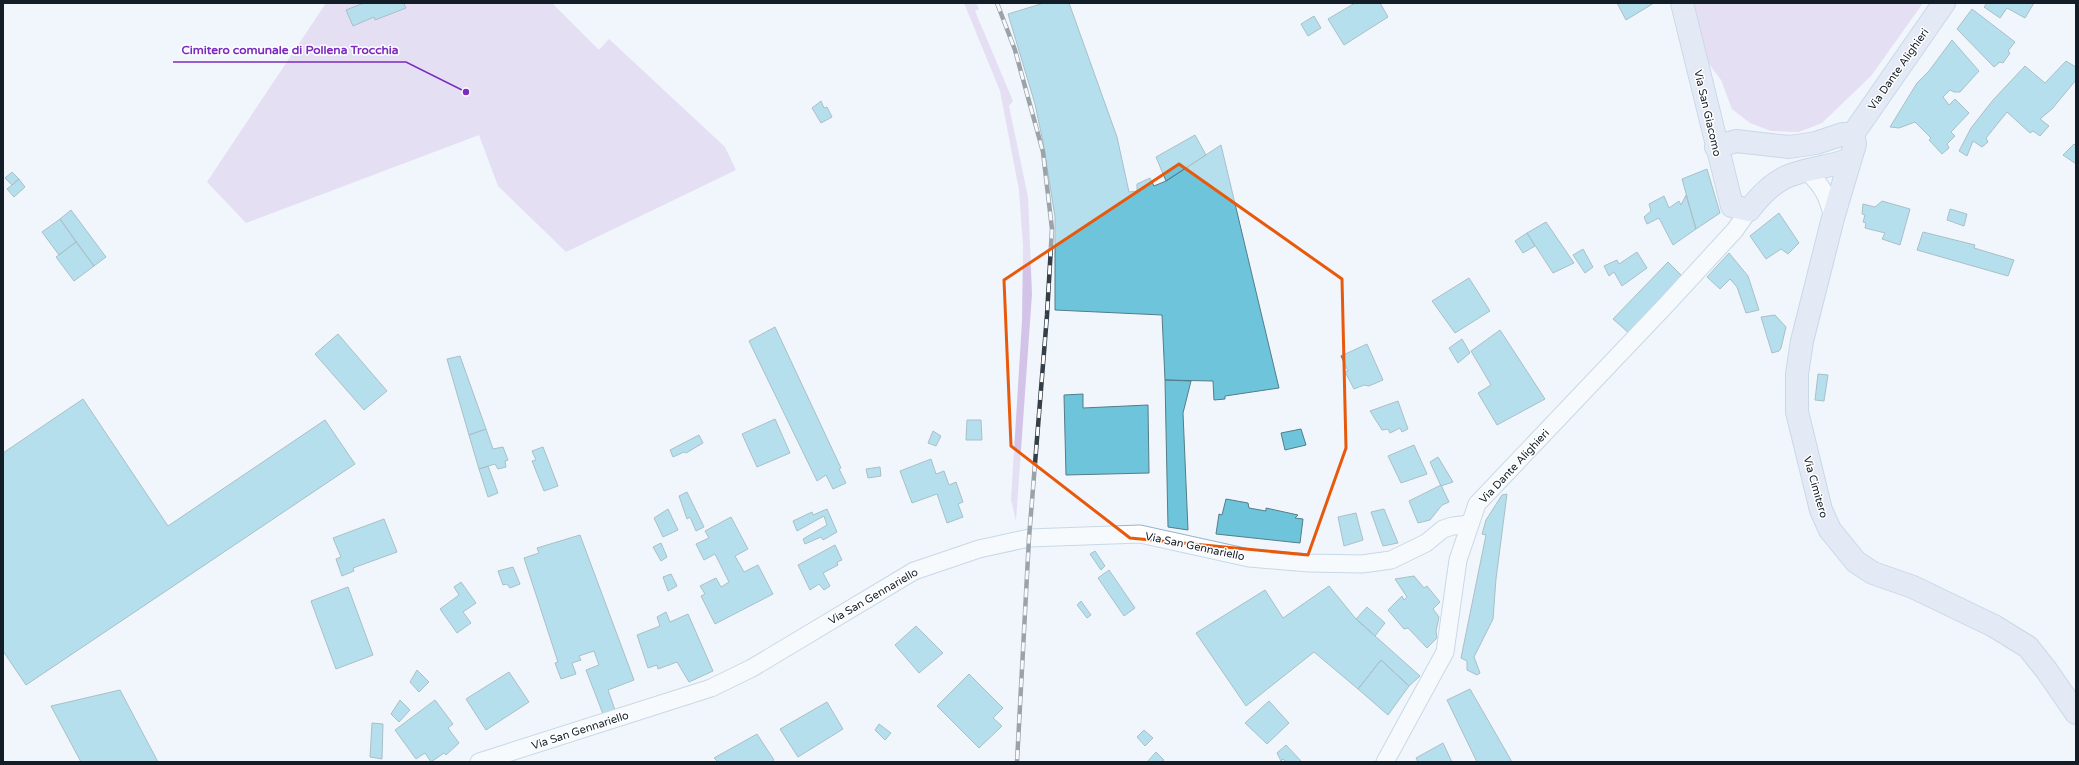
<svg xmlns="http://www.w3.org/2000/svg" width="2079" height="765" font-family="'Varela Round',sans-serif">
<style>
.green{fill:#d4c3e8}
.building{fill:#6dc4db;stroke:#537d88}
.lines{fill:none;stroke-linecap:round;stroke-linejoin:round}
.street-casing{stroke:#97b4ce;stroke-width:19}
.secondary-casing{stroke:#97b4ce;stroke-width:24}
.street{stroke:#fff;stroke-width:17}
.secondary{stroke:#d6daf0;stroke-width:22}
.rail-casing{stroke:#343e47;stroke-width:4.5}
.rail{stroke:#fff;stroke-width:3;stroke-dasharray:9;stroke-linecap:butt}
.marked{fill:none;stroke:#e8590c;stroke-width:3;stroke-linejoin:round}
.labels{text-anchor:middle;stroke-width:3;stroke-linejoin:round;paint-order:stroke}
.street-label{font-size:11px;fill:#121d27;stroke:#fff}
.leader{fill:none;stroke:#7b2cbf;stroke-width:1.5}
.callout-dot{fill:#7b2cbf;stroke:#fff;stroke-width:1.5}
.callout-label{font-size:12px;text-anchor:middle;font-weight:bold;fill:#7b2cbf;stroke:#fff;stroke-width:3;stroke-linejoin:round;paint-order:stroke}
</style>
<rect width="100%" height="100%" fill="#f0f6fc"/>
<path class="green" d="M326 3H552L599 50 609 39 725 147 736 170 566 252 498 186 479 135 246 223 207 182Z
M964 3H976L979 9 975 11 1013 101 1009 106 1028 197 1032 294 1016 521 1011 500 1022 321 1023 246 1019 190 1000 91Z
M1692 3H1923L1871 76 1822 123 1799 132 1771 131 1750 123 1732 109 1721 80 1704 57Z"/>
<path class="building" d="M364 3H407L404 4 406 8 375 20 374 17 353 26 346 10Z
M1044 3H1069L1117 137 1129 192 1137 191V184L1150 178 1154 186 1166 181 1221 145 1279 388 1225 396V399L1214 400 1213 381 1165 380 1162 315 1055 310V217L1043 142 1035 104 1008 14Z
M1355 3H1380L1388 17 1344 45 1328 19Z
M1617 3H1654L1626 20Z
M1987 3H2034L2025 18 2007 8 2000 18 1984 7Z
M1972 9 2015 42 2008 51 2010 53 2003 63 2000 62 1994 67 1957 29Z
M1314 16 1321 28 1308 36 1301 24Z
M1952 40 1979 71 1960 92H1954L1950 90 1943 97 1949 105 1955 99 1969 113 1951 132 1955 136 1947 144 1949 148 1942 154 1929 140 1931 138 1915 122 1899 128 1890 127 1917 83 1929 71Z
M2066 61 2076 67V80L2052 109 2040 119 2049 126 2040 136 2033 131 2030 133 2007 112 1986 138 1988 142 1982 147 1973 141 1967 156 1959 151 1971 128 1993 100 2025 66 2045 83Z
M821 101 824 108 827 107 832 117 821 123 812 108Z
M1195 135 1206 155 1166 181 1156 157Z
M2074 144 2076 146V164L2063 155Z
M1707 169 1720 213 1696 229 1682 179Z
M12 172 19 179 12 185 5 178Z
M19 179 25 187 14 197 7 189Z
M1686 195 1696 229 1673 245 1659 218 1647 224 1644 217 1651 211 1649 204 1664 196 1669 208 1679 201 1681 205Z
M1882 201 1910 209 1900 245 1882 239 1885 233 1865 228 1866 223 1863 222 1865 215 1862 214 1863 204 1875 207Z
M1950 209 1967 214 1964 226 1947 220Z
M71 210 106 257 94 266 60 219Z
M1779 213 1799 243 1788 254 1781 249 1766 259 1750 236Z
M60 219 76 242 59 255 42 232Z
M1546 222 1574 263 1553 273 1527 233Z
M1923 232 1975 245 1974 248 2014 260 2008 276 1917 250Z
M1527 233 1535 246 1523 253 1515 241Z
M76 242 94 266 74 281 56 257Z
M1583 249 1593 267 1585 273 1573 255Z
M1637 252 1647 268 1622 286 1614 272 1609 276 1604 266 1617 260 1619 264Z
M1729 253 1748 276 1759 310 1746 313 1737 287 1730 279 1720 289 1707 277Z
M1668 262 1682 276 1630 334 1613 319Z
M1469 278 1490 311 1455 333 1432 301Z
M1775 315 1786 327 1781 348 1779 351 1772 353 1761 317Z
M775 327 841 468 839 469 846 483 833 489 826 475 817 481 749 341Z
M1500 330 1545 399 1497 425 1478 393 1491 385 1471 351Z
M338 334 387 391 364 410 315 354Z
M1462 339 1470 353 1458 363 1449 348Z
M1367 344 1383 380 1369 386 1364 385 1354 389 1345 372 1348 371 1341 356Z
M460 356 486 429 469 435 447 359Z
M1818 374 1828 375 1824 401 1815 400Z
M1165 380 1191 381 1183 413 1188 530 1168 527Z
M1083 394V408L1148 405 1149 473 1066 475 1064 395Z
M83 399 168 526 325 420 355 464 26 685 3 651V453Z
M1398 401 1408 429 1402 432 1400 428 1390 433 1388 429 1382 430 1370 411Z
M775 419 790 453 757 467 742 434Z
M967 420H981L982 440H966Z
M486 429 493 449 503 447 508 460 505 461 506 467 498 469 495 464 479 469 469 435Z
M1301 429 1306 445 1285 450 1281 433Z
M933 431 941 436 936 446 928 443Z
M699 435 703 443 686 453 684 452 673 457 670 450Z
M1414 445 1427 474 1401 483 1388 456Z
M543 447 558 486 544 491 532 461 536 460 532 451Z
M1438 457 1453 482 1441 486 1430 462Z
M931 459 936 474 944 471 949 485 956 482 963 502 958 504 963 517 947 523 937 494 912 503 900 471Z
M488 466 498 493 488 497 479 469Z
M880 467 881 476 868 478 866 469Z
M1441 485 1449 502 1442 505 1430 520 1418 523 1409 501Z
M687 492 704 527 696 531 690 517 687 519 679 496Z
M1507 494 1496 579 1493 619 1474 657 1480 673 1477 675 1467 670V661L1461 658 1486 535 1482 534 1486 520 1502 495Z
M1226 499 1248 503 1249 508 1266 511V508L1298 515 1295 518 1303 519 1300 543 1216 534 1219 514 1222 515Z
M668 509 678 530 663 537 654 518Z
M827 509 837 532 823 540 821 537 805 544 803 539 827 525 824 516 797 531 793 521 812 512 813 515Z
M1384 509 1398 543 1383 546 1371 512Z
M1356 513 1363 540 1344 546 1338 517Z
M731 517 748 549 735 556 744 572 758 565 773 594 715 624 701 596 705 594 700 586 716 578 721 587 729 582 715 554 704 560 696 544 709 538 705 531Z
M384 519 397 552 353 568 354 571 342 576 336 559 341 557 333 538Z
M580 535 634 680 608 690 615 710 603 714 586 670 599 665 594 651 579 656 581 660 572 663 576 674 561 679 555 663 558 662 524 558 539 553 537 548Z
M661 543 667 557 661 561 653 547Z
M835 545 842 560 837 562 838 565 823 573 830 586 824 590 819 584 810 590 798 565Z
M1095 551 1105 566 1101 570 1090 554Z
M513 567 520 584 510 588 507 584 503 585 498 571Z
M1109 570 1135 608 1124 616 1098 578Z
M671 574 677 586 668 591 663 577Z
M1414 576 1424 588 1427 586 1440 602 1433 609 1439 617 1436 631 1437 638 1427 648 1408 628 1404 629 1388 610 1402 596 1404 600 1407 597 1395 579Z
M461 582 476 603 463 612 471 623 457 633 440 609 459 595 454 587Z
M1329 586 1356 619 1420 676 1409 686 1381 660 1358 689 1314 652 1246 706 1196 633 1265 590 1283 618Z
M348 587 373 655 336 669 311 601Z
M1081 601 1091 615 1087 618 1077 605Z
M1367 607 1385 623 1375 636 1356 619Z
M666 612 670 622 688 614 713 671 689 682 677 662 658 669 657 665 648 668 637 635 660 626 657 617Z
M916 626 943 653 919 673 895 645Z
M1381 660 1409 686 1388 715 1358 689Z
M417 670 429 682 419 692 410 682Z
M509 672 529 702 486 730 466 699Z
M969 674 1003 708 993 718 1002 726 979 748 937 706Z
M1470 689 1512 762H1477L1447 700Z
M120 690 158 762H81L51 706Z
M400 700 410 710 399 722 391 714Z
M435 700 453 724 448 728 459 743 446 755 444 753 431 762 425 753 416 759 395 730Z
M1269 701 1289 723 1267 744 1245 723Z
M827 702 843 729 798 757 780 729Z
M372 723 383 724 382 759 370 757Z
M879 724 891 733 885 740 875 730Z
M1144 730 1153 738 1145 746 1137 737Z
M757 734 774 760 772 762H718L714 758Z
M1443 743 1452 762H1418L1416 758Z
M1286 745 1302 762H1286L1283 759 1281 761 1277 753Z
M1156 752 1164 760 1161 762H1147Z"/>
<g class="lines">
<g class="street-casing">
<path id="street" d="M1808 172C1823 187 1828 196 1833 218
M479 762 711 688 752 668 914 571 979 549 1029 538 1140 534 1249 558 1309 563 1362 564 1391 560 1426 543 1443 529 1453 526 1470 524
M1385 762 1445 652 1458 560 1477 504 1667 304 1735 230 1749 210"/>
</g>
<g class="secondary-casing">
<path id="secondary" d="M1682 3 1732 206 1749 210C1759 197 1774 181 1791 175 1809 168 1831 167 1850 159
M1944 3 1853 134 1855 144 1833 218 1802 341 1797 374V412L1821 510 1830 530 1856 562 1873 573 1913 587 1994 626 2028 647 2047 671 2076 713
M1716 147 1736 141 1789 147 1816 143 1843 134H1853"/>
</g>
<use href="#street" class="street"/>
<use href="#secondary" class="secondary"/>
<g class="rail-casing">
<path id="rail" d="M997 3 1015 50 1043 152 1052 229 1047 315 1029 538 1017 762"/>
</g>
<use href="#rail" class="rail"/>
</g>
<path d="M0 0H2079V765H0ZM1179 164 1342 279 1346 448 1308 555 1130 538 1011 446 1004 280Z" fill="#f0f6fc" fill-opacity=".55" fill-rule="evenodd"/>
<path class="marked" d="M1179 164 1342 279 1346 448 1308 555 1130 538 1011 446 1004 280Z"/>
<g class="labels">
<g class="street-label">
<text transform="translate(1898 69) rotate(-55)" y="4">Via Dante Alighieri</text>
<text transform="translate(1708 113) rotate(77)" y="4">Via San Giacomo</text>
<text transform="translate(1514 466) rotate(-47)" y="4">Via Dante Alighieri</text>
<text transform="translate(1816 487) rotate(74)" y="4">Via Cimitero</text>
<text transform="translate(1195 546) rotate(12)" y="4">Via San Gennariello</text>
<text transform="translate(873 596) rotate(-30)" y="4">Via San Gennariello</text>
<text transform="translate(580 730) rotate(-18)" y="4">Via San Gennariello</text>
</g>
</g>
<path class="leader" d="M466 92L406 62H173"/>
<circle class="callout-dot" cx="466" cy="92" r="4"/>
<g class="callout-label">
<text x="290" y="54">Cimitero comunale di Pollena Trocchia</text>
</g>
<rect width="2079" height="765" fill="none" stroke="#121d27" stroke-width="8"/>
</svg>
